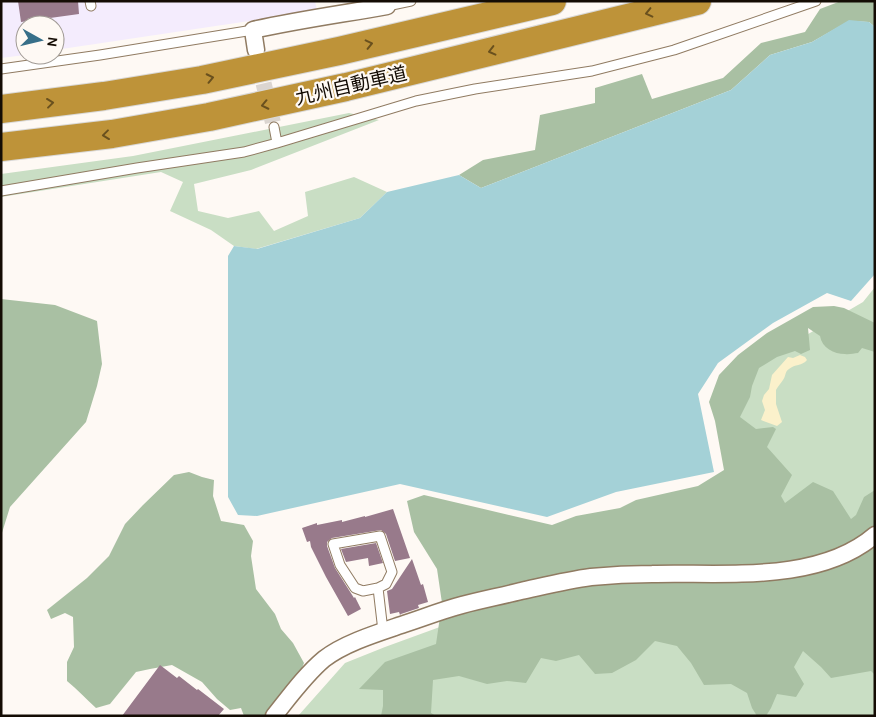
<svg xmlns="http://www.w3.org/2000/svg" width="876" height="717" font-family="Karla,'Noto Sans JP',sans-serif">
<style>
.industrial{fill:#f4ecfd}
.green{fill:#c9dec4}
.forest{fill:#a9c0a3}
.sand{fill:#fbf1cb}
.water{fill:#a4d1d7}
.building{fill:#987a8b}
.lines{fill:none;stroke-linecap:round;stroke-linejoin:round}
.minor-tunnel{stroke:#dbd5d0;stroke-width:16;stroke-dasharray:16 8;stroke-linecap:butt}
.service-casing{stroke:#907b62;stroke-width:11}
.minor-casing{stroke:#907b62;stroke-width:19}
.motorway-casing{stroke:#d9d8d7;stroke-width:30}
.service{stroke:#fff;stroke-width:9}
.minor{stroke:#fff;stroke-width:16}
.motorway{stroke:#be9339;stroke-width:28}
.oneway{stroke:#69501e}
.labels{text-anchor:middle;stroke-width:4.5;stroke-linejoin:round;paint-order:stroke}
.street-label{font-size:19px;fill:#140c04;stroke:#fef9f4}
</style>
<rect width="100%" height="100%" fill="#fef9f4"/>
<path class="industrial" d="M1 1H315L317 11 55 50V25H25V55L1 58Z"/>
<path class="green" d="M349 113 379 120 251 170 194 184 198 211 228 218 259 211 274 231 308 216 305 192 354 177 387 192 360 218 256 249 234 246 211 230 170 211 183 182 161 172 1 197V174L133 156Z
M875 287V716H298L345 663 385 647 459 620 733 504V416L755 365 863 302Z"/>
<path class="forest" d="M841 1H875V27L869 22 849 21 812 42 770 55 731 90 481 188 459 175 483 160 535 150 540 115 595 103V88L642 74 652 99 723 78 761 43 805 32 820 9Z
M1 299 55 305 97 321 102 364 97 386 86 422 10 507 1 536Z
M834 306 844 308 875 323V352L862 348 858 353C854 353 849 355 845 354 834 354 822 348 820 336L808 328 810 350 801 354 795 351 777 357 759 368 752 386 750 397 740 417 756 429 773 427 776 429 767 447 792 475 781 496 785 503 813 482 833 491 851 519 856 515 864 497 875 490V675L871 671 831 678 821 667 803 651 794 667 804 684 796 697 777 694 771 708 766 716H757L752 708 747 693 731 684 704 685 691 663 677 646 655 641 636 660 612 673 595 674 579 655 556 661 541 658 526 683 507 681 487 684 459 676 433 680 431 713 436 716H381L383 706V690L359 689 385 662 436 644 442 603 437 569 414 532 407 501 424 495 552 525 576 516 620 508 636 500 698 486 724 470 715 421 709 402 719 375 738 355 767 333 813 307Z
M189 472 202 477 214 480 213 496 221 521 244 525 253 541 251 556 256 589 275 614 281 629 293 643 304 663 300 673 265 716H244L241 708 230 710 217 699 202 682 172 665 150 669 136 672 110 704 96 708C86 699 78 690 67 681V662L74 647 73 617 65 613 51 619 47 610 87 578 109 556 125 524 143 505 174 475Z"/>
<path class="sand" d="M800 355 805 357 807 360C802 366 795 364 789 369 785 371 786 376 783 380 781 383 778 386 776 390V404L782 422 777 426 761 420 765 410 762 401 764 395 769 389 772 375 788 357 793 358Z"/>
<path class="water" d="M849 20 869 22 875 27V274L851 301 827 293 773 323 718 363 698 394 714 472 616 492 547 517 400 484 257 516 238 515 228 497V256L234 246 257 249 360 218 387 192 459 175 481 188 731 90 770 55 812 42Z"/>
<path class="building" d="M18 1H78L79 14 21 22Z
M393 509 410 558 395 561 386 534 381 530 332 538 327 542V546L335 568 354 598 355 597 361 609 348 616 326 577 311 547 310 541 307 542 302 528 317 523V525L342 520V522L365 516V517Z
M376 543 383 563 369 566 368 558 346 562 341 549Z
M412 559 421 585 423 584 428 602 418 605 419 608 401 614 400 615 399 612 390 614 387 591 392 589Z
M160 665 177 678 179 676 197 690 198 689 224 709 218 716H122Z"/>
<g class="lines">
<path class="minor-tunnel" d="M258 60 274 127"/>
<g class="service-casing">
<path id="service" d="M90 1 91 6
M387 6 411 1
M1 69 100 55 253 30
M277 143 416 101 475 89 592 71 674 50 816 1
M1 191 137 168 244 152 277 143 274 127
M378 588 386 584 392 572 380 536 333 544 340 565 355 588 363 591 378 588 383 631"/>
</g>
<g class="minor-casing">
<path id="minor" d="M256 50 253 30C297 20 342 14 387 6V1
M274 716C290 696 305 675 324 659 346 642 381 632 407 623 425 617 443 610 462 605 481 600 501 596 521 591 544 586 568 580 591 577 611 575 632 574 652 574 722 572 818 584 875 535"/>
</g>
<g class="motorway-casing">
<path id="motorway" d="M1 109 104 96 202 80 339 51 552 1
M1 147 112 134 209 117 346 87 697 1"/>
</g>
<use href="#service" class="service"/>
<use href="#minor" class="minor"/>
<use href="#motorway" class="motorway"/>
</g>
<defs><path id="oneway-chevron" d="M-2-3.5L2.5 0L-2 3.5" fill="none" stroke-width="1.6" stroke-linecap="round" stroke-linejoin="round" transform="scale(1.25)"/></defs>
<g class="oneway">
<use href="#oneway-chevron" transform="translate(649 13) rotate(167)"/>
<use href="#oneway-chevron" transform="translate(369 44) rotate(-13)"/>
<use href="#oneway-chevron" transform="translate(492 51) rotate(166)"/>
<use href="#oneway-chevron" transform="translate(210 78) rotate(-12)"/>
<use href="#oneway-chevron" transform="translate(50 103) rotate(-7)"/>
<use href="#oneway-chevron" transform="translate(265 105) rotate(168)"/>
<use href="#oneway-chevron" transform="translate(106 135) rotate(173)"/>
</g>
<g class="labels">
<g class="street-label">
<text transform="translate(351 85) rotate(-13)" y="7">九州自動車道</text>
</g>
</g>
<rect width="876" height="717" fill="none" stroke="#140c04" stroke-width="5"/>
<g transform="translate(40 40) rotate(98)"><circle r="24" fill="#fef9f4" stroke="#a09a94"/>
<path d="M0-4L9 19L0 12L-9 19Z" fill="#376f89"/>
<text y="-8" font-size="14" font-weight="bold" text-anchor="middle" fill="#140c04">N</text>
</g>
</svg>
